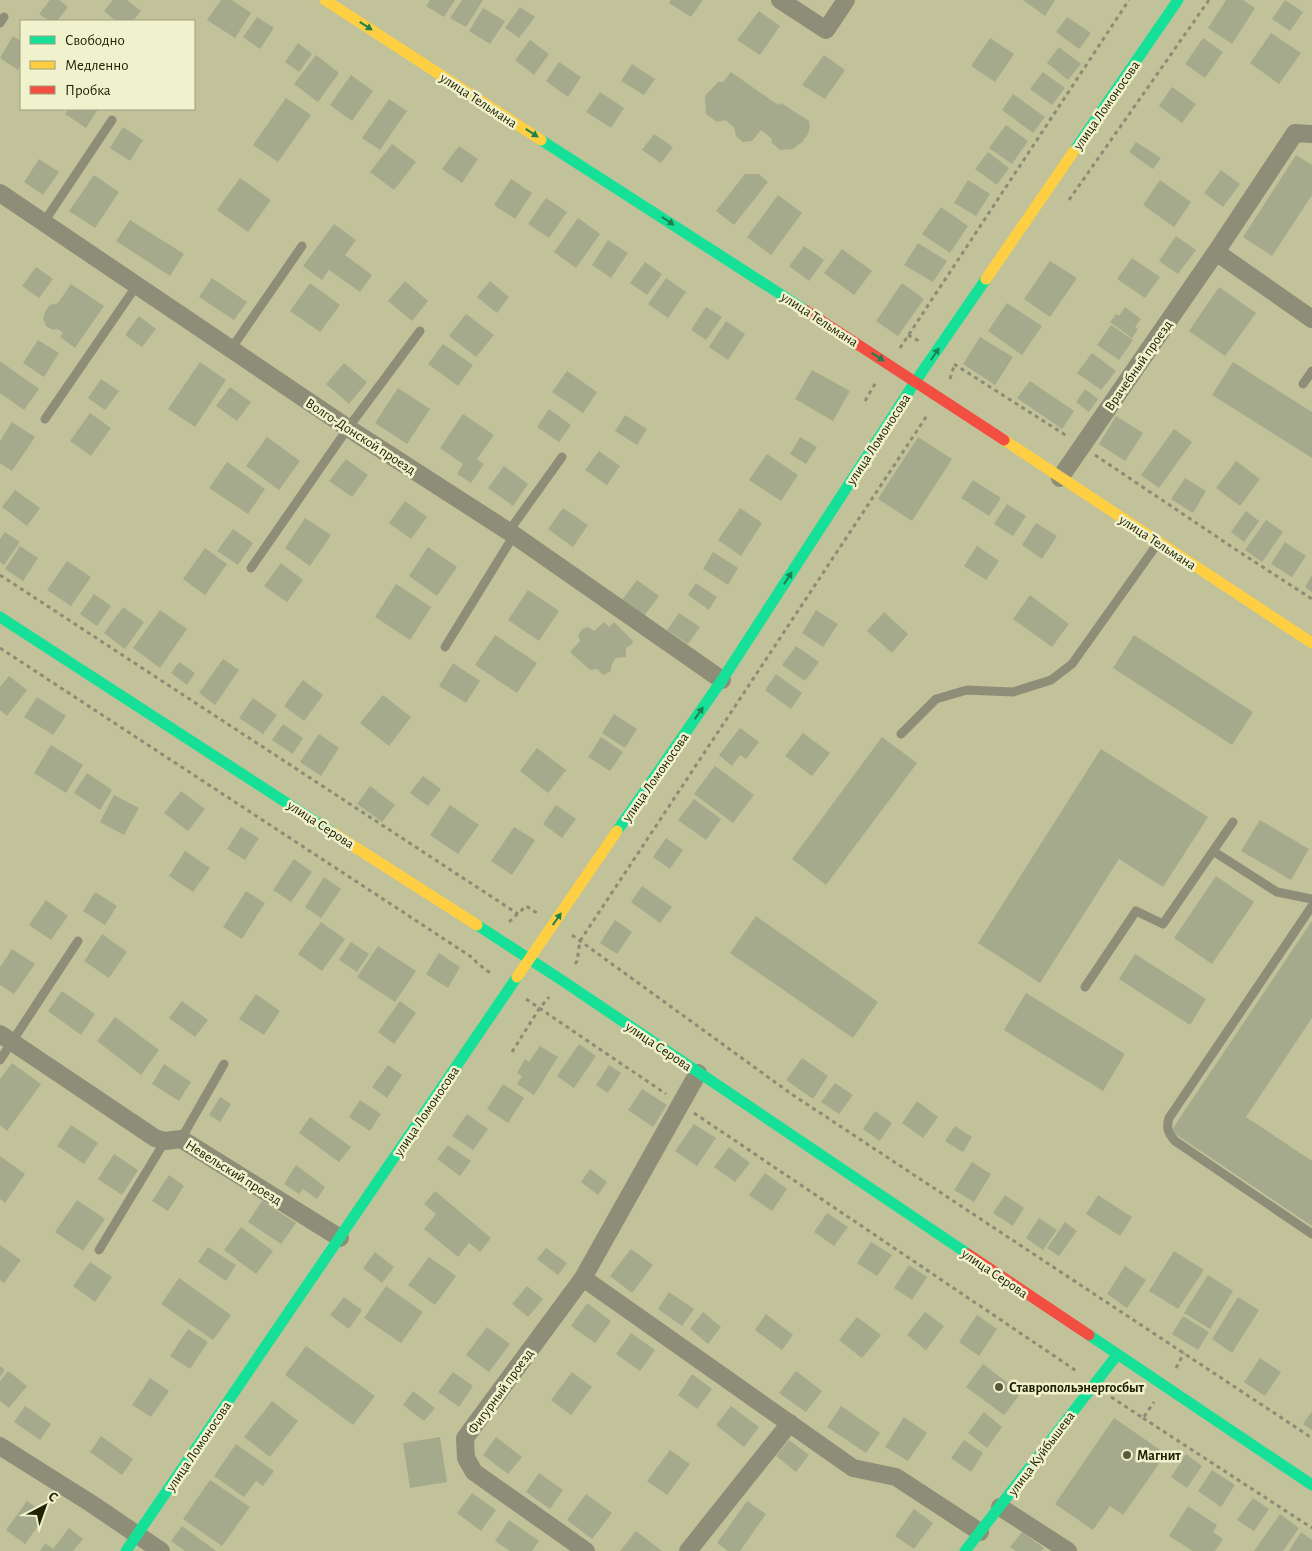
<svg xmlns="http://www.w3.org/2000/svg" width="1312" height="1551" font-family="'Alegreya Sans',sans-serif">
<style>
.building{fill:#a4aa8b}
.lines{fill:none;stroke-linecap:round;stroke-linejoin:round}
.path{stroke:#8c8c76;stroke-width:3;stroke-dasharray:4 4;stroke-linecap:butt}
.lane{stroke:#8e8e78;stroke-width:9}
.street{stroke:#8e8e78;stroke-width:18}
.fast{stroke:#16e098;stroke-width:11}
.slow{stroke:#ffcf43;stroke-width:11}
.jam{stroke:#f24e42;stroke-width:11}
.oneway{fill:#1c814e}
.poi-dot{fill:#5a5a38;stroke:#f0f1cd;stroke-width:2}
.labels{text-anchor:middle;stroke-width:5;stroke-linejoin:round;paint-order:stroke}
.street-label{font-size:14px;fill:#222204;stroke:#f0f1cd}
.poi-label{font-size:14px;font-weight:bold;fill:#222204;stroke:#f0f1cd;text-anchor:start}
</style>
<rect width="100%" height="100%" fill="#c2c29a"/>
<path class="building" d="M50 0H59L68 7 57 21H49L39 14Z
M113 0H127L141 11 133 21H116L104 11Z
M221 0H232L251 13 235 38 207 20Z
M430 0H455L444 17 426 6Z
M462 0H483L466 27 450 18Z
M671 0H703L691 17 669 3Z
M1023 0H1055L1045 16Z
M1226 0H1243L1255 8 1232 44 1208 28Z
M1285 0 1303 12 1290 31 1272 19Z
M520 7 535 17 519 38 505 28Z
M483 8 505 21 490 44 469 31Z
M759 11 780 26 760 55 737 40Z
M257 17 274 28 260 49 243 37Z
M1067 17 1091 33 1079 49 1056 32Z
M1271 33 1301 53 1279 84 1250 63Z
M13 36 21 41V65L18 70 0 58Z
M990 38 1014 54 995 82 971 66Z
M1203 38 1223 52 1205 78 1185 64Z
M530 40 549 54 534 75 515 60Z
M298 43 312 54 299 72 285 62Z
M1059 47 1081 64 1068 80 1047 63Z
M316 55 339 73 318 102 294 84Z
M824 55 845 70 825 99 802 85Z
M559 62 581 77 568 97 546 81Z
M632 64 655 79 644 95 621 81Z
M731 72 778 105 781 103 809 121 810 127 808 134 802 142 793 149 780 150 771 142 772 139 761 130 752 141 743 142 736 136 734 127 725 120 717 122 706 114 705 96 718 82H723Z
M1043 72 1065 88 1052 105 1030 89Z
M351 75 373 91 352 121 330 105Z
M1172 87 1196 104 1182 123 1159 106Z
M600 92 624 108 611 128 586 112Z
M1013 94 1045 117 1033 133 1002 110Z
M286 98 311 115 278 162 253 145Z
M389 99 407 111 380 150 362 138Z
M69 109H98L86 128 65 114Z
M1006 125 1028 141 1012 164 989 148Z
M123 127 143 140 130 161 110 148Z
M654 134 673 147 661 163 642 150Z
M1136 142 1161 158 1153 169 1129 152Z
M392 144 416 162 394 190 370 172Z
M459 146 478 159 462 183 442 169Z
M988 152 1009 168 997 185 975 169Z
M1296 155 1312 165V195L1272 256 1243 237Z
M39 159 59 172 43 195 24 182Z
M1221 170 1240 184 1223 207 1204 193Z
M745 174H759L768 182 734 225 716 211Z
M94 175 119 192 95 228 69 211Z
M240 178 271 200 248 232 217 210Z
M511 179 532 193 515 219 494 205Z
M968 180 990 194 976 216 954 203Z
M1160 180 1191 202 1174 227 1143 205Z
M778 195 802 213 771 255 747 237Z
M546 198 567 212 549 238 528 224Z
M941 207 968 226 950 253 922 234Z
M578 218 600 234 576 268 554 252Z
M130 220 184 254 170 276 116 241Z
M334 224 356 240 345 255 372 275 360 292 329 270 322 280 303 266Z
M1176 236 1196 250 1178 274 1159 261Z
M608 240 628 253 611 278 592 265Z
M918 243 947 261 933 282 904 265Z
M804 246 824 260 809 281 789 266Z
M842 249 872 271 854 295 824 273Z
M1132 258 1160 277 1145 298 1117 279Z
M1050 261 1077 278 1050 317 1024 299Z
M645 262 662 274 647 295 630 283Z
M36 267 53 279 39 298 22 286Z
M212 278 247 302 234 320 199 297Z
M666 278 686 292 668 318 648 304Z
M405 281 428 301 412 321 388 301Z
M490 281 509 297 497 313 477 297Z
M310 283 340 305 320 332 290 311Z
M902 283 924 299 898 336 876 321Z
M71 284 104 306 75 348 60 337 63 333 58 329 53 330 46 326 43 318 46 310 50 305 58 303Z
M1219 287 1256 313 1225 356 1189 331Z
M1007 303 1042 326 1022 355 988 331Z
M706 307 722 317 706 340 691 330Z
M1125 307 1141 319 1135 327 1138 329 1132 338 1110 322 1116 314 1119 316Z
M466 314 494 335 476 357 449 336Z
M139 316 156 329 142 347 125 335Z
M726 321 745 334 728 360 709 347Z
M1111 325 1133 340 1119 360 1097 345Z
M980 337 1013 357 995 385 963 364Z
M38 340 59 353 44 377 23 363Z
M443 344 473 365 458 386 428 364Z
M1092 353 1116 371 1101 390 1077 373Z
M0 361 39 389 24 410 0 393Z
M200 362 226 380 195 427 168 409Z
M1233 362 1312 412V458L1212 395Z
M344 363 367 382 349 404 326 384Z
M812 370 850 391 833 421 795 399Z
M567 371 597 392 583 413 552 392Z
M101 379 119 391 105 410 88 398Z
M1030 381 1074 411 1062 429 1017 398Z
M230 387 251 402 237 421 216 406Z
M398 388 430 409 407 444 375 423Z
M1085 389 1098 399 1089 412 1076 402Z
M549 409 571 425 559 442 537 427Z
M90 413 111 428 91 456 70 441Z
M463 414 494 435 477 459 484 464 471 483 457 474 463 464 440 448Z
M625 415 647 429 637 445 615 431Z
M1116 416 1143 433 1125 461 1099 444Z
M12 422 35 437 12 471 0 463V441Z
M1174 429 1192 442 1159 488 1141 475Z
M267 437 300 461 279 490 246 466Z
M800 437 817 447 806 464 790 454Z
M918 437 952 459 912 521 878 499Z
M599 451 620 466 607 485 585 470Z
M767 454 798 475 781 501 749 480Z
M346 459 368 475 352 497 329 481Z
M1236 461 1260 479 1240 506 1216 488Z
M227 462 265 489 248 514 209 488Z
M504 466 528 484 513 506 488 488Z
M1185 478 1206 491 1193 513 1171 499Z
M973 480 1001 498 989 516 961 498Z
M15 490 40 508 27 526 2 507Z
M405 501 427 517 411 539 389 523Z
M1007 504 1026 516 1013 536 994 524Z
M563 508 588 525 573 547 548 529Z
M740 508 762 523 741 556 718 540Z
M1246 511 1259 521 1244 542 1231 532Z
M305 518 331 535 310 566 285 548Z
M1266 520 1283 532 1262 562 1245 550Z
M1036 523 1057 536 1042 559 1022 545Z
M233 529 253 543 238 565 217 551Z
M5 532 20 542 4 565 0 562V539Z
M1285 542 1306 556 1292 577 1271 564Z
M20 546 38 558 23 581 5 569Z
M977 546 999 561 986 580 964 566Z
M428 547 457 567 437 596 409 576Z
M205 548 227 564 205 595 183 579Z
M713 552 738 568 728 585 703 569Z
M67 561 91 577 71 606 47 590Z
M281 563 303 580 287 602 264 586Z
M1312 575V592L1305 587Z
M637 580 659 596 644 616 622 600Z
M696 583 717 597 709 610 688 595Z
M396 584 431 607 410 640 375 617Z
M528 590 559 611 539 641 508 620Z
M94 594 111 606 97 626 80 614Z
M1030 595 1069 624 1052 647 1013 619Z
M123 607 144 622 125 649 104 633Z
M160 610 187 629 160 668 133 648Z
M816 610 838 624 823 647 802 633Z
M884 612 908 634 892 653 867 631Z
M679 613 700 627 688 644 667 630Z
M604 622 609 627 614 622 633 641 632 644 626 648V657L616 658 612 664 610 672 603 675 597 669 590 670 570 652 580 641 578 636 582 629 588 627 594 631Z
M495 635 537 663 517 693 475 665Z
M1134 635 1253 712 1232 745 1113 668Z
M796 646 819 662 805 681 782 665Z
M223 659 239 670 215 705 199 693Z
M179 662 195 673 187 685 171 673Z
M453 663 480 681 466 703 439 686Z
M776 674 802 693 791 709 765 690Z
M9 676 27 690 7 716 0 710V687Z
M303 680 323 695 304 721 284 706Z
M383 695 411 717 389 746 360 723Z
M37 697 66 716 53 735 24 717Z
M253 698 277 715 263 734 239 718Z
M614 714 637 729 625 748 602 733Z
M283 724 303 738 293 754 272 740Z
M740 728 759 742 746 759 740 755 732 766 719 755Z
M803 733 830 753 812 776 785 756Z
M319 734 339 748 321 776 300 762Z
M601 737 623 752 610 771 588 757Z
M882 737 917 763 826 885 792 859Z
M51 745 83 765 66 793 34 773Z
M537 748 566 770 548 793 520 771Z
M1101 749 1208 817 1163 887 1119 859 1040 983 978 943Z
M715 766 754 795 733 823 694 794Z
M87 773 112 790 100 810 74 793Z
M423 776 441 789 428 806 410 793Z
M370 786 395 805 382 822 357 804Z
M181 791 205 809 188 831 164 813Z
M114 795 139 808 124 835 100 822Z
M694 799 721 819 706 840 678 820Z
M450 805 479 825 458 854 430 835Z
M556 805 576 819 562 838 543 824Z
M1260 820 1309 849 1291 880 1241 851Z
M241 827 259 838 245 860 227 849Z
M514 827 535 840 512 875 491 861Z
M666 838 683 850 670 869 653 857Z
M185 851 210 868 193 892 169 876Z
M294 859 312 872 291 902 273 890Z
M1216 876 1254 902 1212 964 1174 938Z
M324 877 341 889 321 918 305 907Z
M642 886 672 907 660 923 631 902Z
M246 891 265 903 242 939 223 927Z
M95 892 117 906 105 925 83 911Z
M46 900 68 916 51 940 29 925Z
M756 916 878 1002 853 1038 730 953Z
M615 920 632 932 617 954 600 943Z
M1312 921V1018L1246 1117 1312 1161V1226L1171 1131Z
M321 922 345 939 322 971 298 954Z
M102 934 127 952 109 978 84 961Z
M351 942 369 954 357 972 339 960Z
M378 946 416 971 395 1002 357 977Z
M12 949 35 964 14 994 0 985V967Z
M439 953 460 967 448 988 426 974Z
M1135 954 1206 999 1190 1025 1119 979Z
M62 991 95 1014 81 1035 48 1011Z
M1026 993 1125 1054 1103 1091 1004 1030Z
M256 994 280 1011 264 1035 239 1019Z
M182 1001 208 1020 195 1037 169 1018Z
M400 1001 416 1013 394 1044 378 1032Z
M115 1017 159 1050 141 1075 97 1041Z
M579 1044 596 1056 574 1088 557 1076Z
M540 1046 558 1057 534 1095 517 1084 522 1076 517 1073 525 1059 529 1062Z
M802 1058 828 1076 813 1099 786 1080Z
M12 1063 41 1084 7 1131 0 1125V1079Z
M164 1064 191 1082 179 1101 152 1084Z
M388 1065 402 1075 387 1098 372 1087Z
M609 1065 621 1073 608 1093 596 1085Z
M835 1083 853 1095 839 1114 821 1102Z
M503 1084 524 1098 508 1123 487 1109Z
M642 1089 667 1105 653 1127 628 1110Z
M220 1097 231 1104 220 1122 209 1115Z
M360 1100 381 1114 370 1131 349 1117Z
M917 1101 938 1117 923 1138 902 1123Z
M875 1111 892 1123 880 1141 863 1129Z
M467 1114 488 1129 473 1150 452 1136Z
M310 1117 351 1147 339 1162 299 1133Z
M694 1124 716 1138 697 1166 675 1151Z
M71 1125 98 1143 84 1164 57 1146Z
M955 1126 972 1137 963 1152 945 1141Z
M448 1145 471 1161 460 1176 437 1159Z
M729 1147 750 1163 735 1182 714 1167Z
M114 1154 138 1170 122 1195 98 1179Z
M0 1156 25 1174 5 1203 0 1199Z
M972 1162 991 1174 974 1202 954 1190Z
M296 1165 325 1187 317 1199 303 1189 299 1194 284 1184Z
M590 1169 607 1182 598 1195 581 1182Z
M765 1173 787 1189 772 1211 749 1195Z
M169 1175 184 1186 168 1211 152 1201Z
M435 1191 491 1238 480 1252 469 1243 458 1257 424 1229 436 1214 424 1204Z
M1005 1195 1024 1208 1013 1226 993 1213Z
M1098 1195 1132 1217 1120 1236 1086 1214Z
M77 1200 105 1219 83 1251 55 1232Z
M262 1201 296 1223 281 1244 248 1222Z
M827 1213 848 1227 834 1246 814 1232Z
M1039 1218 1057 1230 1043 1250 1026 1238Z
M1065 1222 1077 1231 1059 1256 1047 1248Z
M241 1227 273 1251 256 1274 224 1250Z
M871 1242 892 1255 877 1276 857 1263Z
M0 1245 21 1260 4 1283 0 1280Z
M208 1247 236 1265 226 1281 198 1262Z
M546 1248 567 1263 558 1275 537 1259Z
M631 1249 653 1265 632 1293 610 1276Z
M1174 1251 1204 1270 1178 1309 1149 1291Z
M375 1252 394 1267 382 1283 363 1268Z
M429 1257 456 1276 435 1305 408 1285Z
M90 1262 112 1277 95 1302 73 1286Z
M909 1265 927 1277 912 1300 894 1288Z
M1125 1266 1146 1280 1127 1308 1107 1294Z
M1208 1275 1233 1291 1210 1329 1184 1313Z
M179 1278 231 1315 213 1340 161 1304Z
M386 1286 423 1312 401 1343 364 1318Z
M527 1286 543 1299 528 1317 512 1304Z
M669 1292 694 1309 682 1326 658 1309Z
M344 1297 362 1310 349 1329 330 1315Z
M1238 1297 1259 1310 1232 1353 1212 1339Z
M587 1303 611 1321 595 1343 571 1326Z
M703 1312 721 1327 708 1344 690 1329Z
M925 1312 944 1326 926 1350 907 1335Z
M766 1314 793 1335 782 1350 755 1330Z
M977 1315 997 1329 979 1356 959 1342Z
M1183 1316 1209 1332 1198 1350 1172 1334Z
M857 1317 881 1335 862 1358 839 1340Z
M487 1327 510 1344 489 1372 466 1355Z
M188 1329 208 1342 190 1369 170 1356Z
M631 1333 655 1350 640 1371 616 1354Z
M306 1346 375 1396 353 1425 285 1375Z
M1260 1358 1281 1372 1265 1396 1244 1382Z
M983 1364 1021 1393 1004 1415 966 1387Z
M0 1366 5 1370 0 1377Z
M8 1371 27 1386 9 1408 0 1401V1381Z
M796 1371 822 1391 806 1412 779 1393Z
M453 1372 473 1386 459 1407 438 1392Z
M572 1372 592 1387 571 1415 551 1400Z
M692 1374 712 1389 697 1409 678 1395Z
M150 1378 169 1391 151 1417 132 1405Z
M413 1391 435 1408 424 1421 403 1405Z
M272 1401 298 1421 270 1457 244 1437Z
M25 1406 51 1424 40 1440 14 1422Z
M731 1406 759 1427 744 1447 716 1425Z
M841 1406 880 1433 866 1453 827 1427Z
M1312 1411V1430L1303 1424Z
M984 1412 1002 1427 987 1448 968 1433Z
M904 1417 927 1433 908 1461 885 1447Z
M1114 1418 1166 1454 1123 1515 1110 1506 1093 1530 1055 1504Z
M101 1436 133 1459 122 1475 90 1452Z
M440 1437 447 1482 410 1488 403 1443Z
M496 1437 522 1457 508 1474 483 1455Z
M789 1440 809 1455 796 1472 776 1456Z
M964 1440 983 1453 971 1472 951 1458Z
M236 1444 274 1471 263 1486 256 1481 244 1497 214 1476Z
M670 1450 690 1464 667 1495 647 1481Z
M1186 1454 1202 1466 1187 1488 1171 1477Z
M1212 1470 1235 1485 1221 1507 1198 1491Z
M539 1473 563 1490 550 1509 526 1492Z
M210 1480 250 1507 222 1546 183 1519Z
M472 1493 496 1510 481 1531 457 1513Z
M586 1494 612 1513 592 1539 567 1520Z
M1253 1498 1269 1509 1254 1531 1237 1520Z
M27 1501 46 1515 25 1544 6 1530Z
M747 1501 766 1514 740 1551H728L717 1543Z
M1188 1506 1217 1525 1213 1532 1223 1539 1215 1551H1193L1169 1536Z
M914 1509 933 1523 914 1549 895 1536Z
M1280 1514 1299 1528 1283 1551H1254Z
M509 1520 539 1541 532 1551H510L495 1541Z
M182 1526 216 1551H185L171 1541Z
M69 1528 83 1539 73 1551H40L45 1543 53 1549Z
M636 1531 662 1551H620Z
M1022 1532 1044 1548 1042 1551H1016L1010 1547Z
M1301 1532 1312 1540V1551H1289Z"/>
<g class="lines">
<path class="path" d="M1069 200 1209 0
M908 335 919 341
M900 348 1129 0
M954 364 1067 436
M950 379 954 366
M865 401 876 382
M1095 455 1238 551 1312 599
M0 575 518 914
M0 648 473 958 477 963 493 975
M509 922 526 906 537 913
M572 935 790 1093 1312 1438
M575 964 577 961 580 941 928 414
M526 999 666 1094
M512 1052 539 1009 549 997
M694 1113 1078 1372
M1176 1368 1184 1353
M1111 1397 1143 1418 1154 1402
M1143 1418 1312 1528"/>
<path class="lane" d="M0 23 4 17
M44 222 112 120
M231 349 302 246
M1303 384 1312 371
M45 419 137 285
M509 531 562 457
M251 568 348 428 420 331
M445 647 514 535
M901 734 936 699 967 690 1013 692 1051 680 1072 664 1158 543
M1213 851 1233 822
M1312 906 1169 1118C1166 1128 1168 1133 1175 1141L1312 1234
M1085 987 1136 911 1163 924 1213 851 1277 892 1312 899
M0 1060 78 941
M181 1139 224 1064
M99 1250 165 1141"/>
<path class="street" d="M780 0 826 30 846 0
M0 193 348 428 514 535 722 680
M1216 252 1312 319
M1060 478 1216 252 1295 133 1312 134
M0 1034 155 1138 165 1141 181 1139 340 1238
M583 1278 853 1468 896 1477 980 1532
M0 1446 92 1504 161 1551
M1000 1507 1068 1551
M586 1551 474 1472 466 1458 465 1438 583 1278 698 1073
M688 1551 790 1423"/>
<path class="fast" d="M541 140 805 310
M1074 151 1178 0
M0 617 333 833
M617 831 722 680 915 382 986 279
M477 925 563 981 968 1254
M1089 1335 1312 1485
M126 1551 517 977
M965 1551 1117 1355"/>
<path class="slow" d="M325 0 541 140
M986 279 1074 151
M1004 440 1312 643
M333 833 477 925
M517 977 617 831"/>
<path class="jam" d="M805 310 1004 440
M968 1254 1089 1335"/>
</g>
<defs><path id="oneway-solid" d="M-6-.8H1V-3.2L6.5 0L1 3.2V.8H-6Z" transform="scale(1.25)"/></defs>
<g class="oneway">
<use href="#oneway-solid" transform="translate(366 26) rotate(33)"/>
<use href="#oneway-solid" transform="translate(532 133) rotate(33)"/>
<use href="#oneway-solid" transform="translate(668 221) rotate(33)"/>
<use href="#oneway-solid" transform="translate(935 354) rotate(-56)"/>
<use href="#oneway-solid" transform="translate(878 357) rotate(33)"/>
<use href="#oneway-solid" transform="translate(788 578) rotate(-57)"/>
<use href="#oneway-solid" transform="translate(699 713) rotate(-55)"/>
<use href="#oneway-solid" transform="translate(557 919) rotate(-55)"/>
</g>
<g class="poi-dot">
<circle cx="999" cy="1387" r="5"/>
<circle cx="1127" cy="1455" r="5"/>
</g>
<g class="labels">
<g class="street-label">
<text transform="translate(479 100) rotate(33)" y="5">улица Тельмана</text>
<text transform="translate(1106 105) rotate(-55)" y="5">улица Ломоносова</text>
<text transform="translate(820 319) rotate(33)" y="5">улица Тельмана</text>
<text transform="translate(1138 365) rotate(-55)" y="5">Врачебный проезд</text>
<text transform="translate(361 436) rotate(33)" y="5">Волго-Донской проезд</text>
<text transform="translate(878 439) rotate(-57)" y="5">улица Ломоносова</text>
<text transform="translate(1158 542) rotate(33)" y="5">улица Тельмана</text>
<text transform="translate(655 777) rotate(-55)" y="5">улица Ломоносова</text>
<text transform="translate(321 824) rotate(33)" y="5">улица Серова</text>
<text transform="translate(659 1046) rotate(34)" y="5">улица Серова</text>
<text transform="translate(426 1111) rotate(-56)" y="5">улица Ломоносова</text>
<text transform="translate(234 1172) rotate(32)" y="5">Невельский проезд</text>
<text transform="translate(995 1273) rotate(34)" y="5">улица Серова</text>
<text transform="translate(500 1391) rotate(-54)" y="5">Фигурный проезд</text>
<text transform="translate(198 1446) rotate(-56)" y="5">улица Ломоносова</text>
<text transform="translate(1041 1453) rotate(-53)" y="5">улица Куйбышева</text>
</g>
<g class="poi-label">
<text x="1009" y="1392">Ставропольэнергосбыт</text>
<text x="1137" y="1460">Магнит</text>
</g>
</g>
<rect x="20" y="20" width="175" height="90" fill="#f0f1cd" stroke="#9e9e7d"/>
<rect x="30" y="36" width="25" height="8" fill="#16e098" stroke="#9e9e7d"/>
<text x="65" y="45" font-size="15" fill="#222204">Свободно</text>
<rect x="30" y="61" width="25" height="8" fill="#ffcf43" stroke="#9e9e7d"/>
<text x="65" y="70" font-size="15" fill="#222204">Медленно</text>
<rect x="30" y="86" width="25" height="8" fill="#f24e42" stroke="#9e9e7d"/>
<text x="65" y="95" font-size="15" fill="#222204">Пробка</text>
<g transform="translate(45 1506) rotate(41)" stroke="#f0f1cd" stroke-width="4" paint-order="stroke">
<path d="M0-4L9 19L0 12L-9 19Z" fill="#222204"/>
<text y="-8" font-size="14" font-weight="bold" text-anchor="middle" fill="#222204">С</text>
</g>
</svg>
